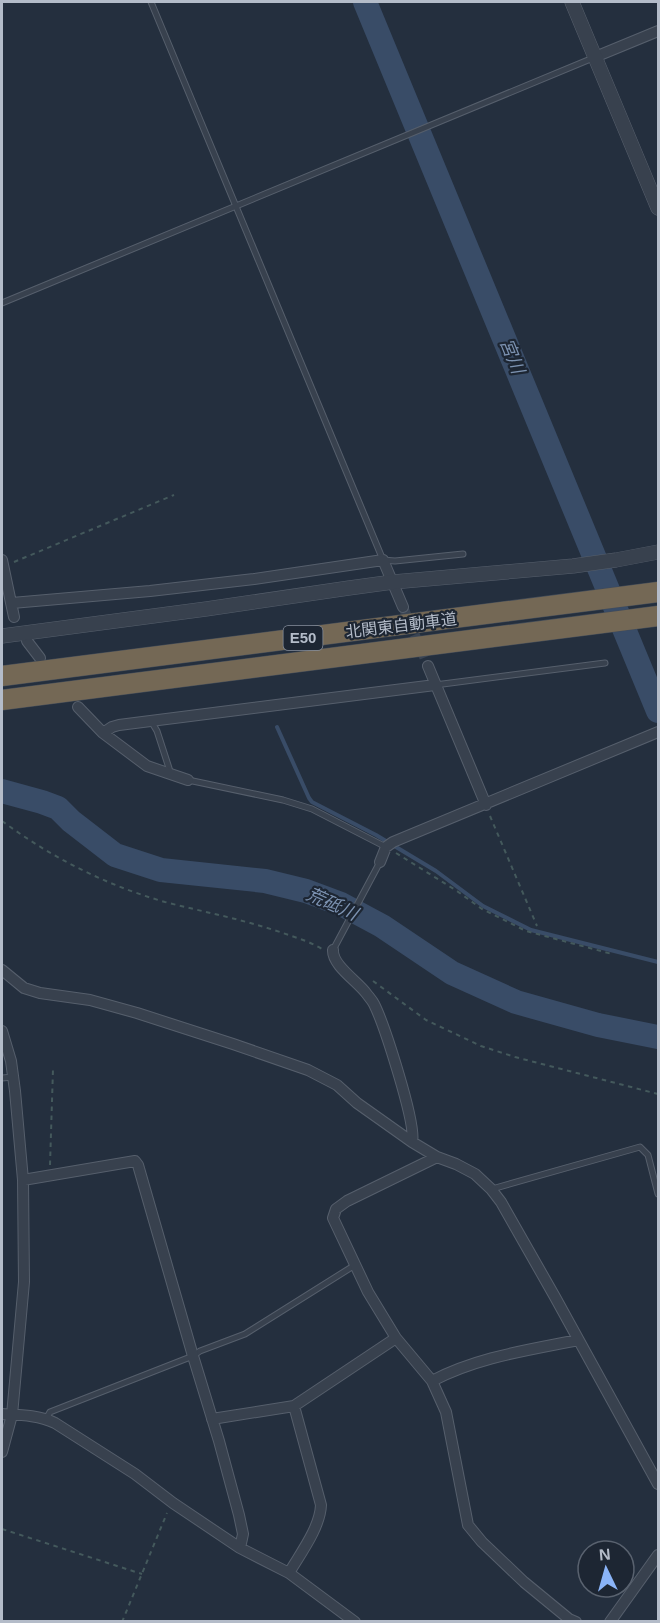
<svg xmlns="http://www.w3.org/2000/svg" width="660" height="1623" font-family="Helvetica,'Noto Sans JP',sans-serif">
<style>
.lines{fill:none;stroke-linecap:round;stroke-linejoin:round}
.stream{stroke:#394c67;stroke-width:4}
.river{stroke:#394c67;stroke-width:24}
.minor-tunnel{stroke:#3a4453;stroke-width:10;stroke-dasharray:10 5;stroke-linecap:butt}
.service-casing{stroke:#565f6c;stroke-width:7}
.minor-casing{stroke:#565f6c;stroke-width:12}
.tertiary-casing{stroke:#565f6c;stroke-width:15}
.motorway-casing{stroke:#434c59;stroke-width:21}
.path{stroke:#44595c;stroke-width:2;stroke-dasharray:4.5 4.5;stroke-linecap:butt}
.service{stroke:#38414e;stroke-width:5}
.minor{stroke:#38414e;stroke-width:10}
.tertiary{stroke:#38414e;stroke-width:14}
.motorway{stroke:#746855;stroke-width:20}
.labels{text-anchor:middle;stroke-width:4.5;stroke-linejoin:round;paint-order:stroke}
.shield{fill:#1d2633;stroke:#878f9c;stroke-width:1.5}
.shield-label{font-size:15px;font-weight:bold;fill:#b4bcc9}
.street-label{font-size:16px;fill:#b4bcc9;stroke:#1d2633}
.water-label{font-size:18px;font-style:italic;fill:#7c92b1;stroke:#1d2633}
</style>
<rect width="100%" height="100%" fill="#242f3e"/>
<g class="lines">
<path class="stream" d="M277 727 309 798 312 802 376 835 436 871 483 906 531 930 658 962"/>
<path class="river" d="M365 2 658 711
M2 791 42 802 58 808 71 821 115 855 161 870 265 881 306 891 341 904 382 926 452 973 516 1002 598 1025 658 1037"/>
<path class="minor-tunnel" d="M403 607 428 666"/>
<g class="service-casing">
<path id="service" d="M151 2 383 560 395 561 463 554
M2 303 593 58
M435 685 605 663
M151 721 157 731 169 768 170 773
M188 780 283 800 312 809 386 847
M333 950 380 862
M2 1078 13 1077
M492 1189 640 1147 648 1155 658 1194
M46 1419 50 1412 193 1356 200 1351 245 1334 355 1265"/>
</g>
<g class="minor-casing">
<path id="minor" d="M595 57 658 31
M2 560 14 617
M12 603 150 591 254 579 383 560 403 607
M27 641 40 658
M428 666 486 805
M78 707 103 733 147 766 188 780
M103 733 112 727 119 725 435 685
M380 862 386 847 393 842 658 732
M333 950C332 965 357 981 366 993 369 997 372 1000 374 1004 384 1024 417 1125 412 1142
M2 970 24 988 40 993 90 1000 137 1013 233 1044 308 1070 337 1085 357 1103 412 1142 437 1157 456 1164 475 1174 491 1189 501 1202 555 1297 658 1484
M2 1031 11 1061 15 1091 23 1180 24 1282 12 1415 2 1452
M437 1157 347 1201 336 1209 333 1218 368 1292 396 1338 432 1381 446 1412 468 1525 482 1542 524 1582 569 1619 576 1622
M23 1180 135 1161 138 1165 193 1356 219 1441 239 1515 243 1534 240 1548
M432 1381C477 1357 529 1350 578 1340
M2 1414C20 1415 38 1415 55 1423L135 1474 173 1503 240 1548 289 1573 355 1622
M212 1419 294 1406
M289 1573C300 1554 320 1528 321 1505L294 1406 396 1338
M610 1622 658 1555"/>
</g>
<g class="tertiary-casing">
<path id="tertiary" d="M572 2 658 208
M2 636 206 609 349 588 393 582 573 566 616 560 658 552"/>
</g>
<g class="motorway-casing">
<path id="motorway" d="M2 676 658 592
M2 700 658 616"/>
</g>
<path class="path" d="M14 562 174 495
M490 816 537 926
M2 821C51 857 105 885 165 902 204 912 241 919 280 932 294 937 309 941 322 949
M396 853 457 891 482 909 526 931 612 954
M373 981 426 1020 481 1046 515 1057 658 1094
M50 1165 53 1069
M2 1529 142 1574
M122 1622 167 1513"/>
<use href="#service" class="service"/>
<use href="#minor" class="minor"/>
<use href="#tertiary" class="tertiary"/>
<use href="#motorway" class="motorway"/>
</g>
<g class="labels">
<rect class="shield" x="283.5" y="626" width="39" height="24" rx="4.5"/>
<g class="shield-label">
<text x="303" y="643">E50</text>
</g>
<g class="street-label">
<text transform="translate(401 625) rotate(-7)" y="6">北関東自動車道</text>
</g>
<g class="water-label">
<text transform="translate(512 356) rotate(68)" y="6">宮川</text>
<text transform="translate(332 904) rotate(24)" y="6">荒砥川</text>
</g>
</g>
<rect width="660" height="1623" fill="none" stroke="#b4bcc9" stroke-width="6"/>
<g transform="translate(606 1569) rotate(355)"><circle r="28" fill="#1d2633" stroke="#59626f" stroke-width="1.5"/>
<path d="M0-4.5L10 22L0 15L-10 22Z" fill="#8ab4f8"/>
<text y="-9" font-size="16" font-weight="bold" text-anchor="middle" fill="#b4bcc9">N</text>
</g>
</svg>
